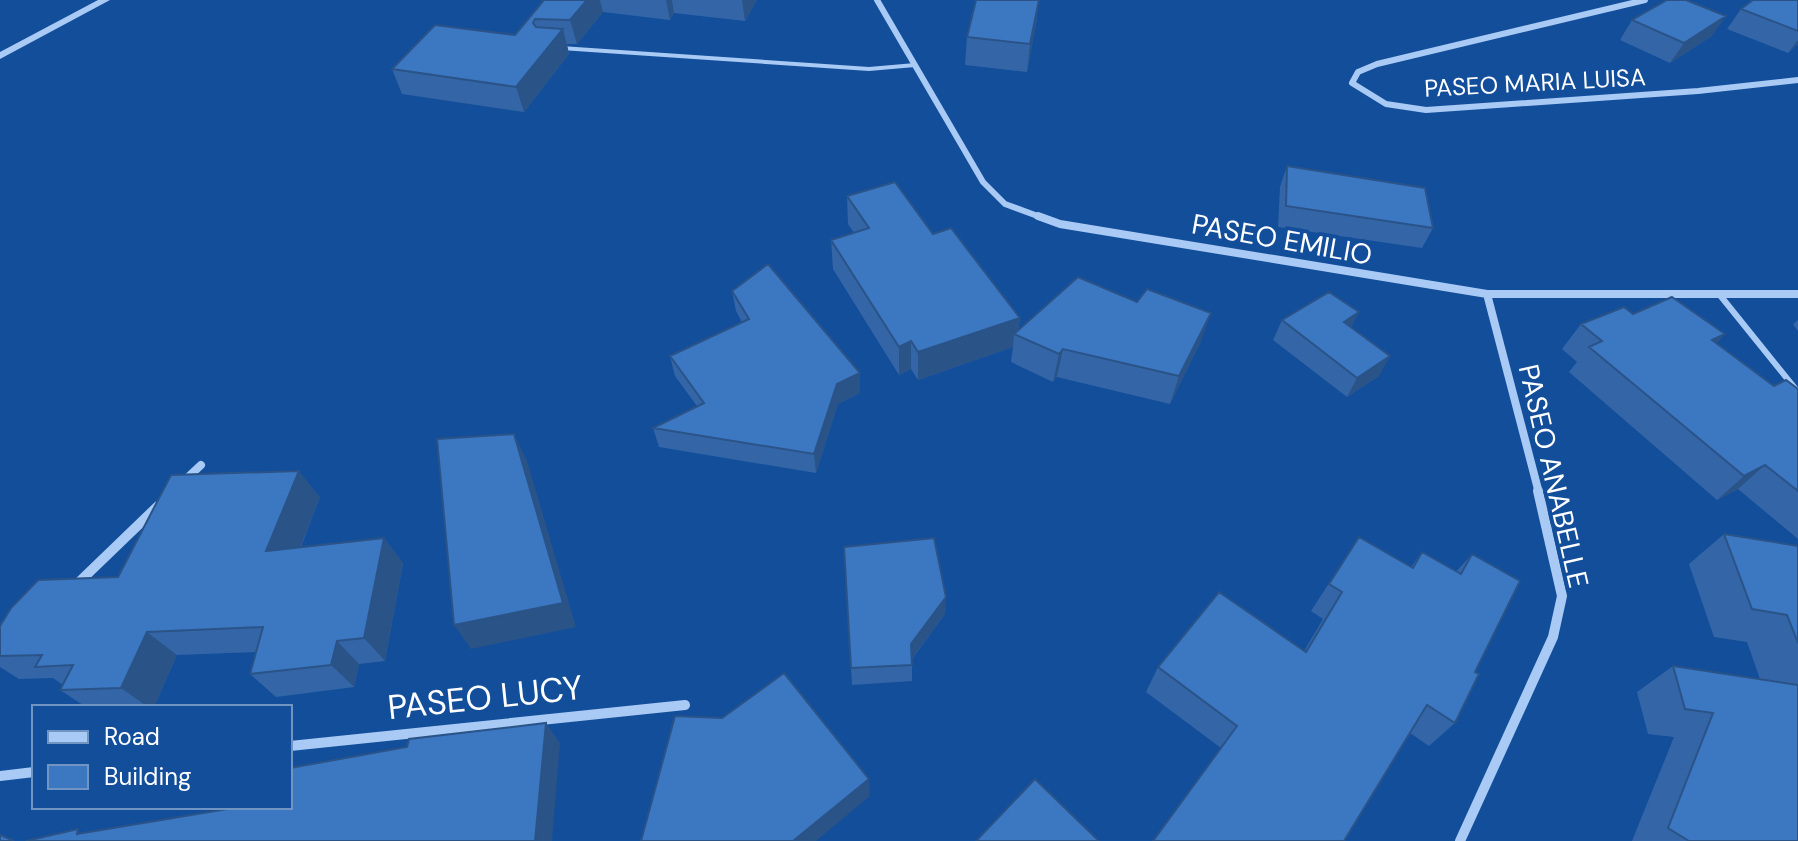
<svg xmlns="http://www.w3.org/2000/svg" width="1798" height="841" font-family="'DM Sans',sans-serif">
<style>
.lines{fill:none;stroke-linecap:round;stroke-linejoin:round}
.service-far1{stroke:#a8caf4;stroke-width:4}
.service{stroke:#a8caf4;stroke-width:6}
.minor-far2{stroke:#a8caf4;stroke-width:6}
.minor-far1{stroke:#a8caf4;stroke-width:8}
.minor{stroke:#a8caf4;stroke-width:10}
.tertiary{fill:#a8caf4;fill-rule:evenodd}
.wall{fill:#3466a7}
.shaded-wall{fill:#2a5388}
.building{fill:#3c77c2;stroke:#2a5388;stroke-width:2}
.labels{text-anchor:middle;stroke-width:8;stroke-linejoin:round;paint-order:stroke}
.far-street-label{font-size:24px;fill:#fff;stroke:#134e9b}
.street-label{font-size:28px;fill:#fff;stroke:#134e9b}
.near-street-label{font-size:34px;fill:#fff;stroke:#134e9b}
</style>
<rect width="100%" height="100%" fill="#134e9b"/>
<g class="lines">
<path class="service-far1" d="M561 48 869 69 915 65"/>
<path class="service" d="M1719 294 1798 392"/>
<path class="minor-far2" d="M877 0 983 182 1005 204 1043 218
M1645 0 1377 64 1358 72 1352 83 1386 104 1426 110 1698 91 1798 80"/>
<path class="minor-far1" d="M1038 216 1060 224 1487 294H1798
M1487 294 1539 493
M185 480 201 465"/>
<path class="minor" d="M76 585 158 506
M290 746 685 705
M0 776 34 772
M1460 841 1553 637 1562 596 1538 491"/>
<path class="tertiary" d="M98 0H110L0 59V52Z"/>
</g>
<path class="wall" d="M544 0H757L745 21 674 13 670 20 603 12 577 44H567L569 54 524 112 402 94 392 69 515 35Z
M1798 0V44L1788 53 1727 29 1741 9Z
M1037 19 1027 72 965 65 967 37Z
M1632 20 1712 36 1670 63 1620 40Z
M1287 166 1433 228 1422 248 1278 227 1280 187Z
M847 196 933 234 1020 318 1018 331 1201 341 1170 404 1057 377 1053 382 1011 362 1013 347 918 380 911 369 899 375 833 269 831 240 854 233 848 224Z
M732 291 860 393 838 404 816 473 659 447 653 428 697 406 675 376 670 356 742 322 736 311Z
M1359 312 1351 327 1379 376 1347 397 1273 340 1282 320Z
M1633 314 1725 334 1716 344 1774 386 1798 389V539L1738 489 1717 500 1569 372 1577 362 1562 349 1581 324Z
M1798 320V331L1793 324Z
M320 497 301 547 384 538 403 563 385 661 359 664 354 687 276 697 250 674 256 652 177 655 154 707H86L60 690 63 685 53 678 19 679 0 667V626L118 577Z
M1724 534 1798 546V841H1632L1674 737 1648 734 1637 692 1673 666 1760 679 1747 642 1714 637 1689 564Z
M1359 537 1411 567 1422 552 1456 572 1472 554 1475 672 1455 723 1429 746 1410 733 1221 748 1146 692 1158 667 1304 651 1323 619 1311 611Z
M844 547 945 614 912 659V681L852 685Z"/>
<path class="shaded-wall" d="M587 0H600L603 12 577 44 570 20Z
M666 0H672L674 13 670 20Z
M742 0H757L745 21Z
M1039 0 1037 19 1027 72 1030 44Z
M1726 16 1712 36 1670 63 1684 43Z
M563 29 569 54 524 112 516 87Z
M1798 40V44L1788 53Z
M1359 312 1348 333 1344 322Z
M1211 313 1201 341 1170 404 1179 376Z
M1020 318 1017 336 1014 334 1013 347 918 380V352Z
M1725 334 1701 360 1712 340Z
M911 341V369L899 375V347Z
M1063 349 1057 377 1053 382 1059 354Z
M1390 356 1379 376 1347 397 1357 378Z
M860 373V393L838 404 816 473 814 454 837 384Z
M514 434 527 461 576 627 471 649 454 625Z
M1765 465 1738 489 1717 500 1744 476Z
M299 471 320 497 289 576 266 551Z
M384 538 403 563 385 661 364 638Z
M946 597 945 614 910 661 911 644Z
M147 632 177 655 154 707H148L121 688Z
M337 641 359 664 354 687 331 665Z
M546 723 560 743 552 841H535Z
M869 779 870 796 816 841H793Z"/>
<path class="building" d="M544 0H587L570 20 535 19 533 23 536 27 563 29 516 87 392 69 435 25 515 35Z
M976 0H1039L1030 44 967 37Z
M1667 0H1686L1726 16 1684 43 1632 20Z
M1753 0H1798V31L1741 9Z
M1287 166 1425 188 1433 228 1286 206Z
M895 182 933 234 951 228 1020 318 918 352 911 341 899 347 831 240 869 228 847 196Z
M768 264 860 373 837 384 814 454 653 428 704 403 670 356 749 319 732 291Z
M1078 277 1137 302 1147 289 1211 313 1179 376 1063 349 1059 354 1014 334Z
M1329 292 1359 312 1344 322 1390 356 1357 378 1282 320Z
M1672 297 1725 334 1712 340 1774 386 1786 380 1798 389V491L1765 465 1744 476 1589 347 1602 341 1581 324 1624 307 1633 314Z
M514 434 563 603 454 625 437 439Z
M299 471 266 551 384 538 364 638 337 641 331 665 250 674 263 627 147 632 121 688 60 690 73 665 35 667 42 655 0 656V626L11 608 38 580 118 577 171 475Z
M1724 534 1798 546V643L1787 615 1752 609Z
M1359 537 1413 568 1422 552 1461 574 1472 554 1520 581 1475 672 1479 674 1455 723 1427 705 1344 841H1153L1237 726 1158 667 1219 592 1306 652 1342 592 1329 584Z
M934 538 946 597 911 644 912 665 851 668 844 547Z
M1673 666 1798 685V841H1689L1668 828 1713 713 1685 709Z
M784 673 869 779 793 841H641L675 716 722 718Z
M546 723 535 841H26L78 829 77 834 234 808V807H290V768L407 747 409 739Z
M1035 779 1099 841H976Z
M0 835 14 841H0Z"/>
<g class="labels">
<g class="far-street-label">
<text transform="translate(1535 83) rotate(-3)" y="8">PASEO MARIA LUISA</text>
</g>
<g class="street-label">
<text transform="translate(1282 239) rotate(10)" y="10">PASEO EMILIO</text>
<text transform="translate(1554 476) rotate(77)" y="10">PASEO ANABELLE</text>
</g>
<g class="near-street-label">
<text transform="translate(485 697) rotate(-6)" y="12">PASEO LUCY</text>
</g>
</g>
<rect x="32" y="705" width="260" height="104" fill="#134e9b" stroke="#7195c3" stroke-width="2"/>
<rect x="48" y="731" width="40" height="12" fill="#a8caf4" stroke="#7195c3" stroke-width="2"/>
<text x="104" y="745" font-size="24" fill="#ffffff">Road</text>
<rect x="48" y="765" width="40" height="24" fill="#3c77c2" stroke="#7195c3" stroke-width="2"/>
<text x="104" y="785" font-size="24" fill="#ffffff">Building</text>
</svg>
